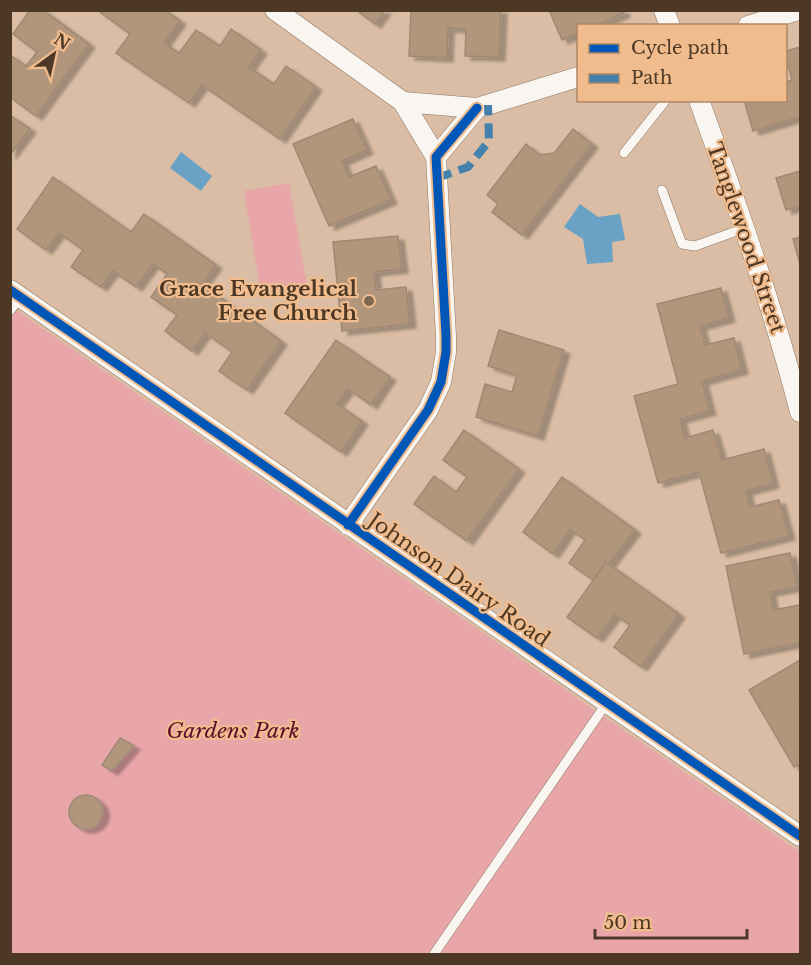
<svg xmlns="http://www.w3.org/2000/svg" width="811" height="965" font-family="'Libre Baskerville',serif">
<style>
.green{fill:#e8a6a9}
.water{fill:#6aa2c6}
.building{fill:#b1967c;stroke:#9f8975;stroke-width:1.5;filter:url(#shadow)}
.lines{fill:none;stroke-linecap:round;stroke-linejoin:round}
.lane-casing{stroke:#8e7863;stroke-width:10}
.street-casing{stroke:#8e7863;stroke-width:21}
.lane{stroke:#f9f5f1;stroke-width:9}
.street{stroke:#f9f5f1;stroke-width:20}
.quiet{stroke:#4481ac;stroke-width:8;stroke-dasharray:15 8;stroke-linecap:butt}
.cycleway-casing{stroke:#f1bc8d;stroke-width:13}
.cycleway{stroke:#0057b8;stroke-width:9}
.poi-dot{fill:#7e6751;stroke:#f1bc8d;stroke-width:2}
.labels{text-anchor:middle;stroke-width:4.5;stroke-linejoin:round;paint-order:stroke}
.street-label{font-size:21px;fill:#4d3825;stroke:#f1bc8d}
.poi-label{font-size:21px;font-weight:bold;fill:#4d3825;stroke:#f1bc8d;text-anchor:end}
.park-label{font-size:21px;font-style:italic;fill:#5d0e2e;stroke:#f1bc8d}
</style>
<defs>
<filter id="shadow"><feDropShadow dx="6" dy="4" stdDeviation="1.5" flood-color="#0004"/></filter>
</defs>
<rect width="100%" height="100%" fill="#dabda4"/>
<path class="green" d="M289 183 307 286 261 294 244 191Z
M10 306 800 852V954H11Z"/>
<path class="water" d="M181 152 212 176 201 191 170 168Z
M580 204 598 217 620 214 625 240 612 242 613 262 587 264 583 239 564 227Z"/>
<path class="building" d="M30 10H43L89 44 36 116 10 97V55L26 66 37 52 13 34Z
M97 10H165L180 21 164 43 179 53 196 30 220 46 231 29 261 50 249 67 274 84 286 66 316 87 280 139 202 85 189 103 116 53 130 34Z
M356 10H385L375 24Z
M501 10 499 57 465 56 466 29 448 28 447 58 409 56 411 10Z
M549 10H623L624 13 596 26H578V33L562 40Z
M800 47V117L753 131 744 100H786V82L792 80 786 58V51Z
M10 115 30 129 10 155Z
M353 119 367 150 342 161 349 177 376 166 391 200 329 226 293 144Z
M573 129 592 144 522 235 492 212 498 204 487 195 526 144 540 155 554 153Z
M800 171V206L786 210 776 178Z
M53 177 131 232 144 214 216 265 202 284 281 341 247 390 219 371 232 352 205 333 192 351 165 331 177 315 151 297 167 274 153 264 136 287 113 271 101 287 71 267 83 250 59 233 46 250 17 229Z
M398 236 402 269 374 272 376 290 406 287 410 324 342 331 333 242Z
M800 237V264L793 239Z
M721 288 729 318 700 326 705 345 734 338 742 370 702 381 710 411 680 419 685 438 713 430 722 460 764 449 773 484 746 491 750 507 779 500 789 536 721 553 699 472 658 483 634 396 678 384 657 304Z
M499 330 564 350 538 436 476 417 485 384 512 392 517 375 488 366Z
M336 340 390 377 371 405 348 389 337 404 362 421 341 452 285 413Z
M464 430 519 469 467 541 414 504 434 476 456 492 467 477 443 460Z
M562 477 635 530 609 564 606 562 593 580 569 563 585 540 570 529 553 554 523 532Z
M790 553 797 587 770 592 773 610 800 605V643L744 654 726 566Z
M606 562 679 614 641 667 614 647 630 625 615 615 597 638 567 617Z
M800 660V700L799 701 800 704V764L794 767 749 690Z
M120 738 134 746 112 771 102 765Z
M69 812a17 17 0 1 1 34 0a17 17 0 1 1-34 0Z"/>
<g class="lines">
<g class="lane-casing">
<path id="lane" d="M624 153 666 100
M662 190 682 244 695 246 745 228
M10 311 20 297
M434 954 606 704"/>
</g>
<g class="street-casing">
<path id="street" d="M275 10 403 102 477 108 578 77
M664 10 670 26
M748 26 798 10
M699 100C736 203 773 306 800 412
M403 102 436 157
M10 290 800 836
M348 525 428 410 441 382 446 352V336L436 157 477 108"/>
</g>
<use href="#lane" class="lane"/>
<use href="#street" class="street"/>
<path class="quiet" d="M437 178 468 167 489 141 488 105"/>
<g class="cycleway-casing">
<path id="cycleway" d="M10 290 800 836
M348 525 428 410 441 382 446 352V336L436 157 477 108"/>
</g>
<use href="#cycleway" class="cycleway"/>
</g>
<circle class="poi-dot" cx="369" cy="301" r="6"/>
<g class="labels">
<g class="street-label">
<text transform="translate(746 238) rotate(71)" y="7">Tanglewood Street</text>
<text transform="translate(459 580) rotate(35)" y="7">Johnson Dairy Road</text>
</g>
<g class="poi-label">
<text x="357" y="296">Grace Evangelical<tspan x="357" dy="24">Free Church</tspan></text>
</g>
<g class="park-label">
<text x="233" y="738">Gardens Park</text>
</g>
</g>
<rect width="811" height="965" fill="none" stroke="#4d3825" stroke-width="24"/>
<rect x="577" y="24" width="210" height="78" fill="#f1bc8d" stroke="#af8763" stroke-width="1.5"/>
<rect x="589" y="44" width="30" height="9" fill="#0057b8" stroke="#af8763" stroke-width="1.5"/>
<text x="631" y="54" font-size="18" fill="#4d3825">Cycle path</text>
<rect x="589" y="74" width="30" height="9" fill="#4481ac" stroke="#af8763" stroke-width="1.5"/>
<text x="631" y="84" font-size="18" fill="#4d3825">Path</text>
<g transform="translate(54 54) rotate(33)" stroke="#f1bc8d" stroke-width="4.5" paint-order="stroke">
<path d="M0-4.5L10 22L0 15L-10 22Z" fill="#4d3825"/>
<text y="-9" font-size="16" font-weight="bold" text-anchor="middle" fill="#4d3825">N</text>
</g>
<path d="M595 929v9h152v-9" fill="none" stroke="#4d3825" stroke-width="3"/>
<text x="604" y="929" font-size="18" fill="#4d3825" stroke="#f1bc8d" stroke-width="4.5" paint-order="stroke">50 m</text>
</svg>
